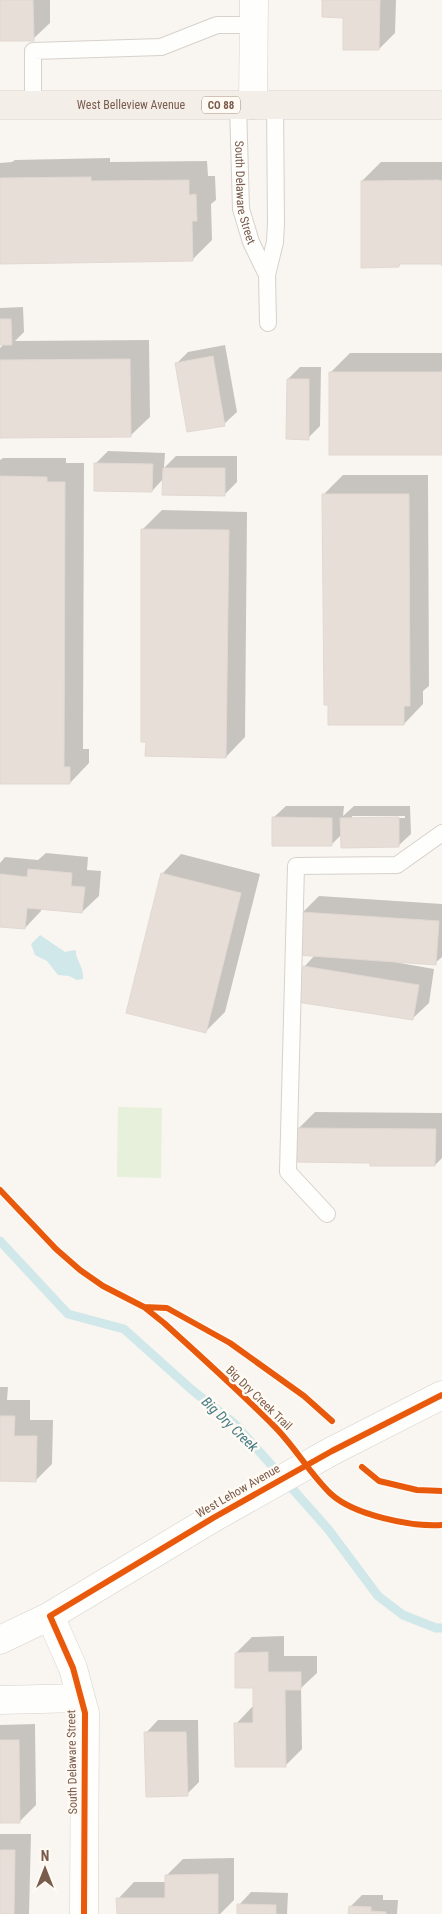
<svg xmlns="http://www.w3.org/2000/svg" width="442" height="1914" font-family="'Roboto Condensed',sans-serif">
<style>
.green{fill:#e7f0db}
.water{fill:#d0e8ea}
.shadow{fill:#0003;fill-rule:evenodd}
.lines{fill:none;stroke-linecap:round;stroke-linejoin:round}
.stream{stroke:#d0e8ea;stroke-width:9}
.building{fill:#e6ded7;stroke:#e2d8d2}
.service-casing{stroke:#d7d1cb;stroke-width:18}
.minor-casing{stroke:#d7d1cb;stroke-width:29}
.tertiary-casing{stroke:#d7d1cb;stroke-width:29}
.primary-casing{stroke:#dad1cc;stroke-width:29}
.service{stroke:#fefefd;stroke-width:16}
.minor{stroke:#fefefd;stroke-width:28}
.tertiary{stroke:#fefefd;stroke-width:28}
.primary{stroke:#f3eee8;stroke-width:28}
.cycleway-casing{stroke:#fffaf3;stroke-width:9}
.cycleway{stroke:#e8590c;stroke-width:6}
.labels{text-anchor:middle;stroke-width:5;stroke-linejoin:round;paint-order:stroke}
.shield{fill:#fffaf3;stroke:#a28b7f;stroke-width:1}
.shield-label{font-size:11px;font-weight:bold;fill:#7a5c4d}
.street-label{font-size:12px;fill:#7a5c4d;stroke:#fffaf3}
.water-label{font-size:14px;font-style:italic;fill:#437c86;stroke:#fffaf3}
</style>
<rect width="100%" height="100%" fill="#f9f5f0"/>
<path class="green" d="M118 1107 162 1108 161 1178 117 1177Z"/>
<path class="water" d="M40 935 65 952 74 950 76 951C75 959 84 966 83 979L77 980 69 976 58 975 47 961 35 955 31 944Z"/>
<path class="shadow" d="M0 0H50V23L33 39 0 40Z
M323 0H396L395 33 379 49Z
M110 158V162L207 161 208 176H215L216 200 211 204 212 240 192 260 0 261V163L12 162 15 160Z
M381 162H442V263H401L399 266 362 181Z
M23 307 24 332 15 341 149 340 150 417 130 436 0 437V348L4 344H0V308Z
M225 345 237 412 224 424 176 364 188 352Z
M350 353H442V454L331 372Z
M300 367H321L320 426 308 438 288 379Z
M108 451 165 453 164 468 176 456H237V482L225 494 164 478 152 491 95 464Z
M3 458H66V463H84L83 749H89V763L70 783 0 782V460Z
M343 475H428L429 686 423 691V704L404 724 323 495Z
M162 510 247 512 245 737 226 757 142 530Z
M286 806H344L343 816 354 806H410L411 834 398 846 342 834 331 845 273 818ZM352 816H405V818L352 819Z
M46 853 88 857 87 870 101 871 99 896 82 912 41 908V911L25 928 0 926V863L5 857 38 860Z
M181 854 260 874 225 1012 206 1031 162 874Z
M319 896 442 904V957L435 963 395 961 394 962 434 969 429 1003 412 1019 304 967 315 955 302 913Z
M315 1112 442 1113V1158L435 1165 371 1162 299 1128Z
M0 1387H8L7 1400H30V1420H53L52 1464 36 1480H0Z
M284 1636V1656H317V1673L301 1688 302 1749 285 1766 236 1724 252 1707H254V1687L236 1653 252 1637Z
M158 1720H198L199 1782 187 1794 146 1733Z
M35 1724 36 1805 20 1821 0 1822V1725Z
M0 1834H31L29 1914H0Z
M234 1858V1900L220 1914H118V1899L134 1882H167V1875L183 1859Z
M251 1892 288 1893 287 1914H239V1905Z
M362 1895H383V1900H398L397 1914H350V1907Z"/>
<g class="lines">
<path class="stream" d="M0 1241 68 1314 124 1329 192 1390 235 1424 328 1529 378 1596 403 1615 436 1628H442"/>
</g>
<path class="building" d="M0 0H33L34 41H0Z
M322 0H380L379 50H343V18L322 17Z
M91 177V181L189 180V195L196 194 197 221H192L193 261 0 264V178Z
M438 180 442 181V266L441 264H399V267L361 268V181Z
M0 319H11L12 345H0Z
M213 356 225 426 187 432 175 363Z
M130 359 131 437 0 438V360Z
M329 372H442V455H329Z
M287 379H309V440L286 439Z
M94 463 153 464 152 492 94 491Z
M163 468H225V496L162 495Z
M0 476 47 477V482H65L64 767H70V784H0Z
M322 494H409L410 706H404V725H328V705H324Z
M141 529 229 530 226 758 145 756 146 742H141Z
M272 817 332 818V846H272Z
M399 817V847L341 848 340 818Z
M28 869 72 873 71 886 85 887 82 913 27 908 25 929 0 927V874L27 877Z
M161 873 241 893 206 1033 126 1013Z
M301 912 439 921 436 965 298 955Z
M303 966 419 985 413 1020 297 1002Z
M297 1128 436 1129 435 1166H370V1163L297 1162Z
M0 1416H15L14 1436H37L36 1482 0 1481Z
M268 1652V1672H301V1690H285L286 1767H235L234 1723H253V1688H235V1653Z
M144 1732H186L188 1796 146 1797Z
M0 1740H19L20 1823H0Z
M0 1850H15L14 1914H0Z
M218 1874V1914H117L116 1898H165V1875Z
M237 1904 276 1905V1914H237Z
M349 1906 371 1907V1911L386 1912V1914H348Z"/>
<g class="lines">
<g class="service-casing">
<g id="service">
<path d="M33 105V51L161 47 217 25H254"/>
<path id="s1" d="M238 105 241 209 251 242 267 275"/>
<path d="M268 323 267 275 275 242 276 223 275 105"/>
<path d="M327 1214 288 1172 296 866 397 865 442 833"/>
</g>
</g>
<g class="minor-casing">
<path id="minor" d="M253 105 254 0"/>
</g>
<g class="tertiary-casing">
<path id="tertiary" d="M50 1616 73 1668 85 1713 84 1914
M0 1640 50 1616 213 1518 332 1451 442 1395
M0 1700 81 1698"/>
</g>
<g class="primary-casing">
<g id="primary">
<path id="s2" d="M0 105H442"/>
</g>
</g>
<use href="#service" class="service"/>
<use href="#minor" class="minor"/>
<use href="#tertiary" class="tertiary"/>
<use href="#primary" class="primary"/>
<g class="cycleway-casing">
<path id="cycleway" d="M0 1190 56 1249 80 1270 103 1286 144 1307 164 1323C200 1356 237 1389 272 1424 294 1445 309 1473 331 1494 354 1515 411 1527 442 1525
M144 1307 167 1308 230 1343 304 1396 332 1421
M362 1467 379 1481 417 1490 442 1491
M84 1914 85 1713 73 1668 50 1616 213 1518 332 1451 442 1395"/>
</g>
<use href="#cycleway" class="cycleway"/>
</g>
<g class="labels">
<rect class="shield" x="202" y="96.5" width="38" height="17" rx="4"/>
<g class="shield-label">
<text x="221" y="109">CO 88</text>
</g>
<g class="street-label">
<text dy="4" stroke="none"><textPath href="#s2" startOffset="131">West Belleview Avenue</textPath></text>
<text dy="4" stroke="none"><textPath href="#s1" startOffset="88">South Delaware Street</textPath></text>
<text transform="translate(259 1398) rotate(44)" y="4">Big Dry Creek Trail</text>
<text transform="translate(238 1491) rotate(-30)" y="4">West Lehow Avenue</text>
<text transform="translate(72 1762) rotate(-91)" y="4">South Delaware Street</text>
</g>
<g class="water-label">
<text transform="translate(230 1424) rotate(44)" y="5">Big Dry Creek</text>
</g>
</g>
<g transform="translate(45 1869)" stroke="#fffaf3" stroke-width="4" paint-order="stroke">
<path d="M0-4L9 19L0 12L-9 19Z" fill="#7a5c4d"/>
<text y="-8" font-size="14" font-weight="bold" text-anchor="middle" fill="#7a5c4d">N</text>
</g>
</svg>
